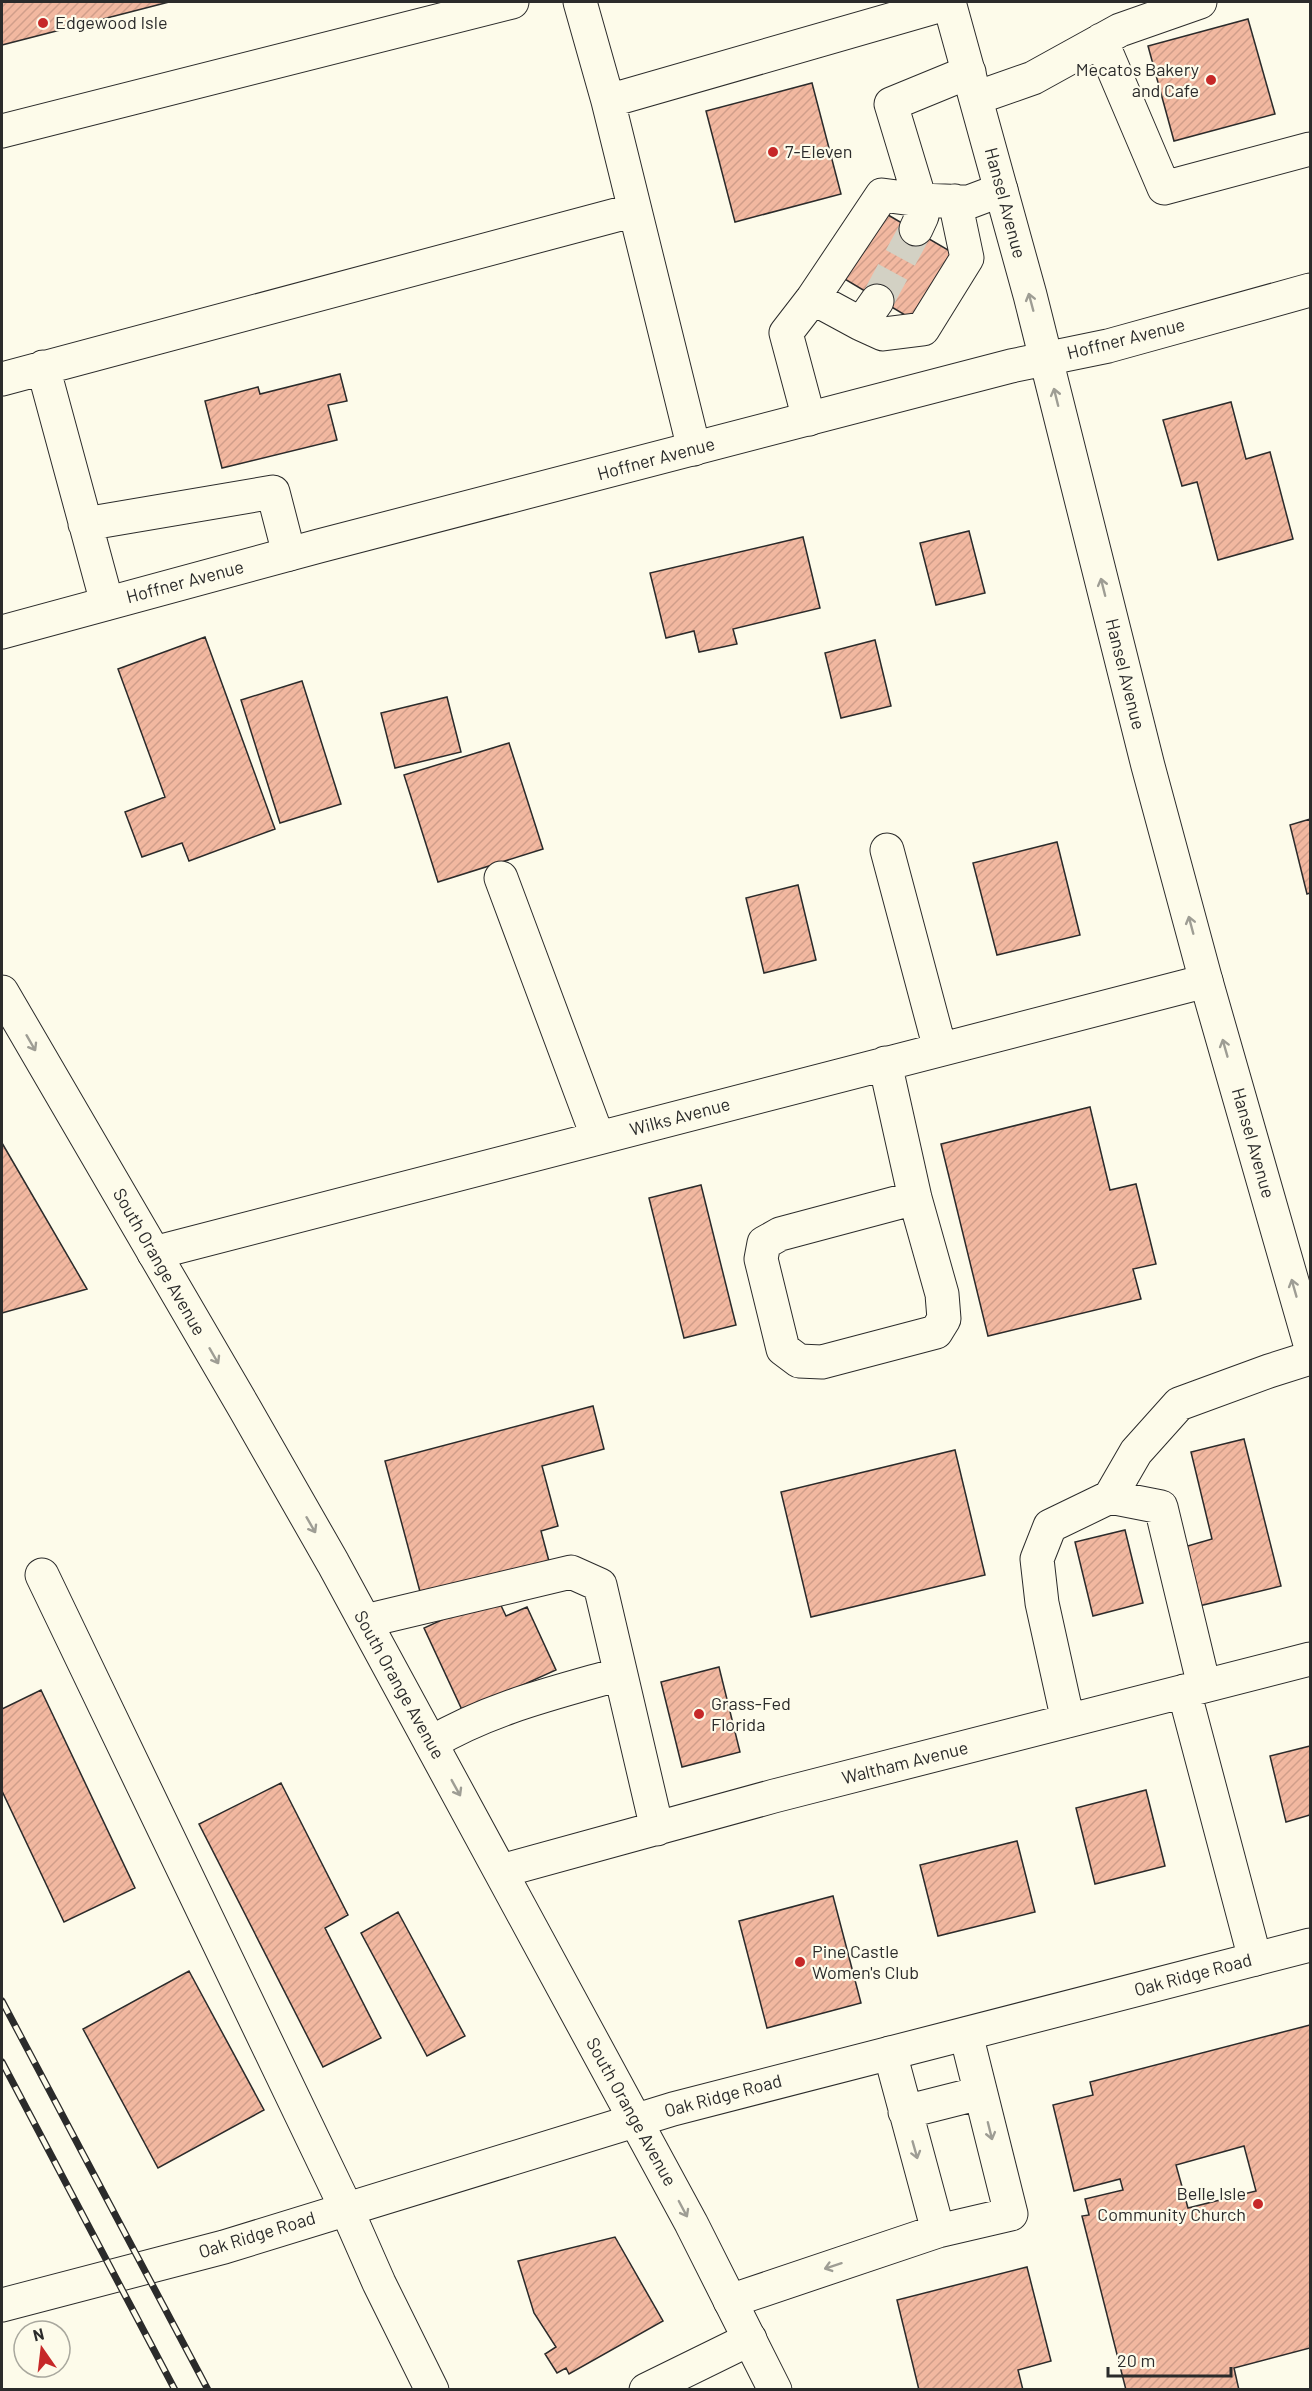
<svg xmlns="http://www.w3.org/2000/svg" width="1312" height="2391" font-family="Barlow,sans-serif">
<style>
.building{fill:url(#building-hatch);stroke:#2b2b2b;stroke-width:1.5;fill-rule:evenodd}
.lines{fill:none;stroke-linecap:round;stroke-linejoin:round}
.minor-tunnel{stroke:#d3d1c4;stroke-width:33;stroke-dasharray:33 16;stroke-linecap:butt}
.minor-casing{stroke:#2b2b2b;stroke-width:35}
.major-casing{stroke:#2b2b2b;stroke-width:35}
.minor{stroke:#fdfbea;stroke-width:33}
.major{stroke:#fdfbea;stroke-width:33}
.rail-casing{stroke:#2b2b2b;stroke-width:7}
.rail{stroke:#fdfbea;stroke-width:4.5;stroke-dasharray:14;stroke-linecap:butt}
.oneway{stroke:#9e9d94}
.poi-dot{fill:#c62828;stroke:#fdfbea;stroke-width:2}
.labels{text-anchor:middle;stroke-width:4.5;stroke-linejoin:round;paint-order:stroke}
.poi-label{font-size:18px;fill:#2b2b2b;stroke:#fdfbea;text-anchor:start}
.street-label{font-size:18px;fill:#2b2b2b;stroke:#fdfbea}
</style>
<defs>
<pattern id="building-hatch" width="6" height="6" patternUnits="userSpaceOnUse" patternTransform="scale(1.5)"><rect width="6" height="6" fill="#f2b8a0"/><path d="M-1 1l2-2M0 6l6-6M5 7l2-2" fill="none" stroke="#d09e8a"/></pattern>
</defs>
<rect width="100%" height="100%" fill="#fdfbea"/>
<path class="building" d="M2 2H169L2 45Z
M1248 19 1275 114 1174 141 1148 46Z
M812 83 841 194 735 222 706 111Z
M883 212 960 257 920 324 843 278Z
M340 374 347 401 328 405 337 440 222 468 205 401 258 387 260 394Z
M1231 402 1246 459 1270 452 1293 539 1218 560 1197 482 1182 486 1163 420Z
M969 531 985 593 936 605 920 543Z
M803 537 820 608 733 629 737 644 699 652 694 631 666 638 650 573Z
M205 637 275 829 189 861 182 843 142 857 125 812 165 797 118 669Z
M875 640 891 706 841 718 825 653Z
M302 681 341 804 280 823 241 700Z
M447 697 461 752 395 768 381 713Z
M509 743 543 849 438 882 404 775Z
M1310 819V893L1307 894 1290 825Z
M1057 842 1080 935 997 955 973 863Z
M798 885 816 960 764 973 746 898Z
M1090 1107 1110 1190 1136 1184 1156 1264 1133 1269 1141 1299 988 1336 941 1144Z
M2 1143 87 1289 2 1313Z
M701 1185 736 1325 684 1338 649 1198Z
M593 1406 604 1449 542 1466 558 1526 541 1531 550 1565 422 1599 385 1461Z
M1244 1439 1281 1586 1199 1606 1184 1547 1212 1539 1191 1452Z
M955 1450 985 1575 811 1617 781 1492Z
M1125 1530 1143 1603 1093 1616 1075 1542Z
M496 1595 506 1616 527 1607 556 1670 463 1712 424 1628Z
M719 1667 740 1752 682 1767 661 1682Z
M41 1690 135 1888 64 1922 2 1791V1709Z
M1310 1746V1815L1286 1822 1270 1756Z
M281 1783 348 1915 325 1928 381 2038 323 2067 199 1824Z
M1146 1790 1165 1866 1095 1884 1076 1808Z
M1017 1841 1035 1912 938 1936 920 1865Z
M833 1896 861 2003 767 2028 739 1921Z
M398 1912 465 2036 427 2056 361 1933Z
M189 1971 264 2110 158 2168 83 2029Z
M1310 2025V2348L1234 2368 1239 2390H1126L1082 2216 1089 2215 1085 2199 1123 2190 1120 2179 1074 2191 1053 2105 1093 2095 1090 2082ZM1244 2146 1256 2191 1188 2208 1176 2165Z
M615 2237 663 2321 569 2374 566 2368 557 2373 545 2354 556 2347 534 2313 518 2261Z
M1027 2267 1051 2361 1018 2370 1023 2390H919L897 2300Z"/>
<g class="lines">
<path class="minor-tunnel" d="M877 301 916 229"/>
<g class="minor-casing">
<path id="minor" d="M580 2 608 101 949 3
M1101 40 1164 188 1310 149
M976 98 1033 78 1120 30 1200 2
M608 101 694 449
M2 131 512 2
M916 229 922 216 920 200 891 104 969 72
M813 298 882 195 920 200 969 202 1001 190
M861 324 883 334 923 329 967 258 955 201
M43 367 107 603
M2 379 635 210
M809 419 786 333 813 298 861 324 877 301
M85 524 273 492 289 554
M887 850 940 1049
M501 878 598 1138
M885 1063 915 1198 942 1294 944 1319 936 1332 822 1362 799 1361 783 1349 761 1259 764 1243 780 1234 915 1198
M154 1253 1206 981
M1110 1497 1136 1452 1179 1404 1269 1371 1310 1358
M42 1575 346 2208 379 2283 432 2390
M365 1621 571 1572 600 1585 657 1829
M1184 1691 1255 1959
M1068 1721 1042 1603 1037 1559 1050 1526 1110 1497 1161 1507 1204 1686
M431 1743C490 1708 554 1693 620 1674
M501 1871 774 1796 1310 1659
M905 2112 980 2093
M938 2231 1011 2214 966 2034
M730 2301 938 2231 890 2053
M646 2390 750 2339"/>
</g>
<g class="major-casing">
<path id="major" d="M949 2 1030 295 1148 766 1206 981 1310 1344
M2 632 319 546 1011 366 1108 346 1310 290
M2 992 245 1409 333 1563 691 2223 775 2390
M2 2305 224 2247 673 2109 1310 1945"/>
</g>
<use href="#minor" class="minor"/>
<use href="#major" class="major"/>
<g class="rail-casing">
<path id="rail" d="M2 2001 208 2390
M2 2062 175 2390"/>
</g>
<use href="#rail" class="rail"/>
</g>
<defs><path id="oneway-shaft" d="M-6 0H5M1.5-3L5.5 0L1.5 3" fill="none" stroke-width="1.6" stroke-linecap="round" stroke-linejoin="round" transform="scale(1.5)"/></defs>
<g class="oneway">
<use href="#oneway-shaft" transform="translate(1031 302) rotate(-105)"/>
<use href="#oneway-shaft" transform="translate(1056 397) rotate(-104)"/>
<use href="#oneway-shaft" transform="translate(1103 587) rotate(-104)"/>
<use href="#oneway-shaft" transform="translate(1191 925) rotate(-105)"/>
<use href="#oneway-shaft" transform="translate(31 1043) rotate(60)"/>
<use href="#oneway-shaft" transform="translate(1225 1048) rotate(-106)"/>
<use href="#oneway-shaft" transform="translate(1294 1288) rotate(-106)"/>
<use href="#oneway-shaft" transform="translate(214 1356) rotate(60)"/>
<use href="#oneway-shaft" transform="translate(311 1525) rotate(60)"/>
<use href="#oneway-shaft" transform="translate(456 1788) rotate(61)"/>
<use href="#oneway-shaft" transform="translate(990 2131) rotate(76)"/>
<use href="#oneway-shaft" transform="translate(915 2150) rotate(74)"/>
<use href="#oneway-shaft" transform="translate(683 2209) rotate(62)"/>
<use href="#oneway-shaft" transform="translate(833 2266) rotate(162)"/>
</g>
<g class="poi-dot">
<circle cx="43" cy="23" r="6"/>
<circle cx="1211" cy="80" r="6"/>
<circle cx="773" cy="152" r="6"/>
<circle cx="699" cy="1714" r="6"/>
<circle cx="800" cy="1962" r="6"/>
<circle cx="1258" cy="2204" r="6"/>
</g>
<g class="labels">
<g class="poi-label">
<text x="55" y="29">Edgewood Isle</text>
<text x="1199" y="76" text-anchor="end">Mecatos Bakery<tspan x="1199" dy="21">and Cafe</tspan></text>
<text x="785" y="158">7-Eleven</text>
<text x="711" y="1710">Grass-Fed<tspan x="711" dy="21">Florida</tspan></text>
<text x="812" y="1958">Pine Castle<tspan x="812" dy="21">Women's Club</tspan></text>
<text x="1246" y="2200" text-anchor="end">Belle Isle<tspan x="1246" dy="21">Community Church</tspan></text>
</g>
<g class="street-label">
<text transform="translate(1005 203) rotate(75)" y="6">Hansel Avenue</text>
<text transform="translate(1126 339) rotate(-14)" y="6">Hoffner Avenue</text>
<text transform="translate(656 459) rotate(-15)" y="6">Hoffner Avenue</text>
<text transform="translate(185 582) rotate(-15)" y="6">Hoffner Avenue</text>
<text transform="translate(1125 674) rotate(76)" y="6">Hansel Avenue</text>
<text transform="translate(680 1117) rotate(-15)" y="6">Wilks Avenue</text>
<text transform="translate(1253 1143) rotate(74)" y="6">Hansel Avenue</text>
<text transform="translate(159 1262) rotate(60)" y="6">South Orange Avenue</text>
<text transform="translate(399 1685) rotate(61)" y="6">South Orange Avenue</text>
<text transform="translate(905 1763) rotate(-14)" y="6">Waltham Avenue</text>
<text transform="translate(1193 1975) rotate(-15)" y="6">Oak Ridge Road</text>
<text transform="translate(723 2096) rotate(-15)" y="6">Oak Ridge Road</text>
<text transform="translate(631 2112) rotate(61)" y="6">South Orange Avenue</text>
<text transform="translate(257 2235) rotate(-17)" y="6">Oak Ridge Road</text>
</g>
</g>
<rect width="1312" height="2391" fill="none" stroke="#2b2b2b" stroke-width="6"/>
<g transform="translate(42 2349) rotate(346)"><circle r="28" fill="#fdfbea" stroke="#a9a89e" stroke-width="1.5"/>
<path d="M0-4.5L10 22L0 15L-10 22Z" fill="#c62828"/>
<text y="-9" font-size="16" font-weight="bold" text-anchor="middle" fill="#2b2b2b">N</text>
</g>
<path d="M1108 2367v9h123v-9" fill="none" stroke="#2b2b2b" stroke-width="3"/>
<text x="1117" y="2367" font-size="18" fill="#2b2b2b" stroke="#fdfbea" stroke-width="4.5" paint-order="stroke">20 m</text>
</svg>
